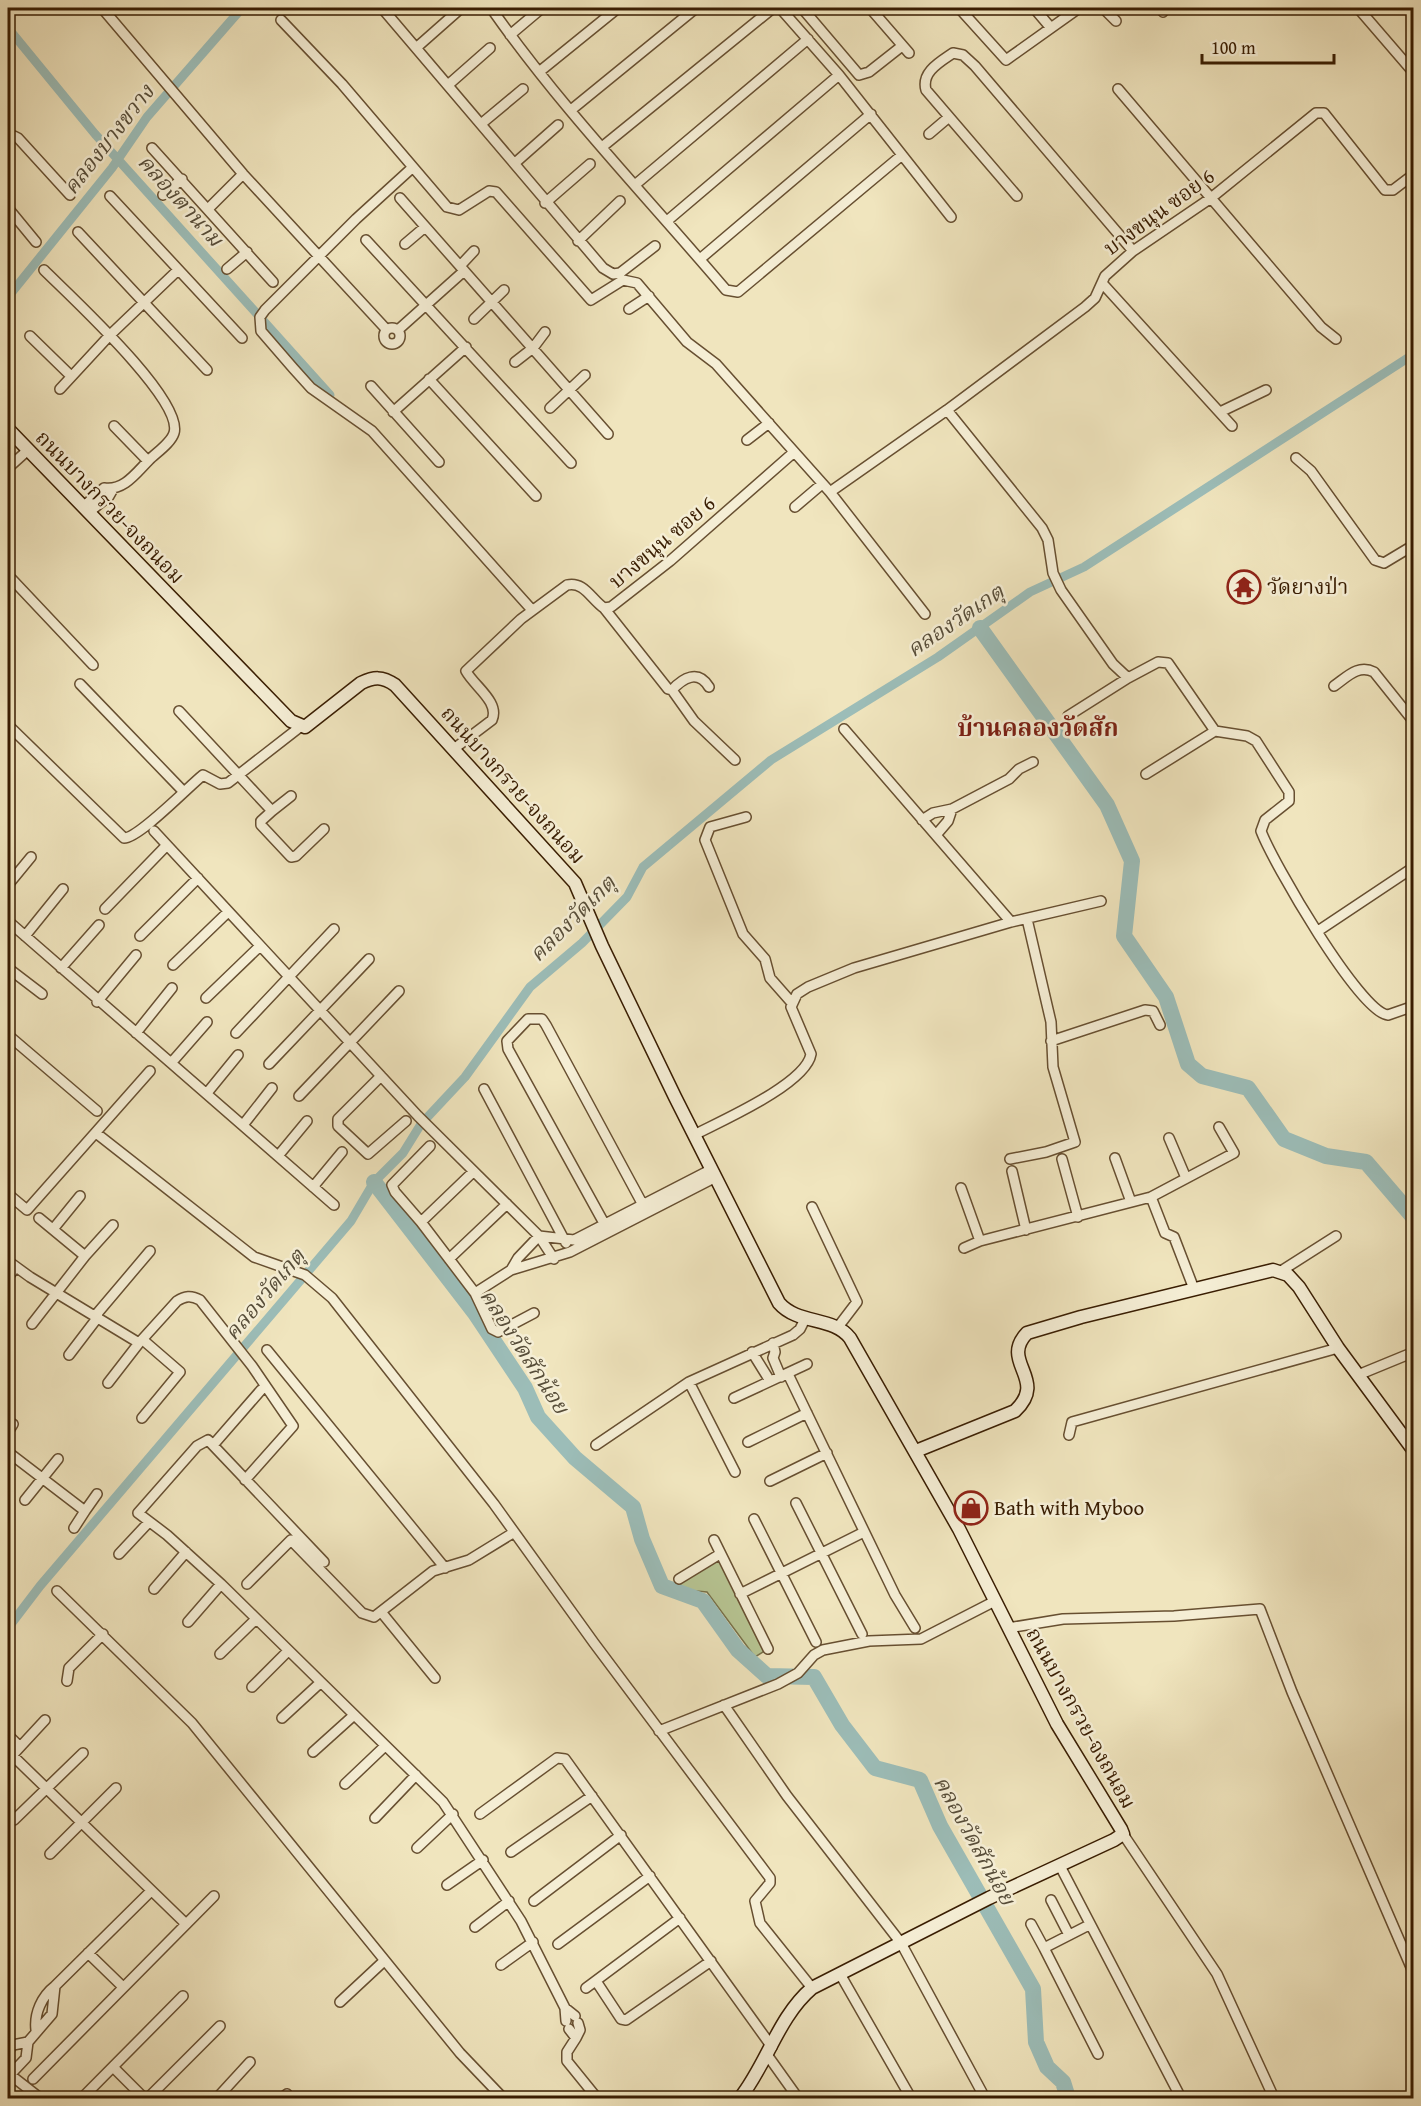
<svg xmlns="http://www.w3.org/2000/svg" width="1421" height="2106" font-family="'Gentium Book Plus','Noto Serif Thai',serif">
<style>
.green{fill:#b7c593;stroke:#78714a;stroke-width:1.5}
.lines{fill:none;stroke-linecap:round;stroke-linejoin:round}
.canal{stroke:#9cbdb8;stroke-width:9}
.river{stroke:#9cbdb8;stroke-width:16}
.street-casing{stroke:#674f31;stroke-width:12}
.secondary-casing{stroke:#391d02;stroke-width:15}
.street{stroke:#f5eed5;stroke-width:9}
.secondary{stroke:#f5eed5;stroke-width:12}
.labels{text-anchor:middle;stroke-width:5;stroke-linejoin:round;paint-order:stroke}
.street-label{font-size:21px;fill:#391d02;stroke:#f5eed5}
.poi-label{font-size:21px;fill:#391d02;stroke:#f5eed5;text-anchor:start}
.water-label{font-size:22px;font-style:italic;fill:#574d39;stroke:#f5eed5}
.quarter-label{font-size:24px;font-weight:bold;fill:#7a1f14;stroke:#f5eed5}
</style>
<rect width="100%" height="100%" fill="#f0e5be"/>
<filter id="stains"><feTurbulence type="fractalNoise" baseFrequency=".00333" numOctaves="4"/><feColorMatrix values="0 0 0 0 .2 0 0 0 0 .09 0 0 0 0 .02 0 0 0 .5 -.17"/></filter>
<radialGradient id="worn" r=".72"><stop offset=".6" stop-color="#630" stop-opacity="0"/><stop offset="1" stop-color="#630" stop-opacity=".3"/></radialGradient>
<path class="green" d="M723 1552 768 1649 755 1657 707 1592 685 1590 680 1584Z"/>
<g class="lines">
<path class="canal" d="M8 28 95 134 330 395
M8 297 112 168 147 117 242 8
M8 1628 40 1586 351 1221 374 1182 403 1153 421 1124 465 1077 530 987 582 943 627 897 643 867 771 760 938 657 1030 592 1084 567 1414 354"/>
<path class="river" d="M980 628 1107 805 1132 861 1124 936 1166 997 1188 1064 1202 1076 1248 1088 1284 1139 1326 1156 1366 1162 1414 1218
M374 1182 475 1313 525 1388 538 1417 575 1458 633 1507 642 1539 662 1586 703 1601 738 1650 767 1676 814 1677 842 1725 875 1768 920 1780 940 1826 1033 1989 1036 2042 1047 2067 1063 2082 1068 2098"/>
<g class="street-casing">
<path id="street" d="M102 8 243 174 386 329
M382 8 603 268 613 274 620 273 655 246
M491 8C561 108 647 197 726 290L738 292 902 155
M780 8 839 75 951 217
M802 8 859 75 869 72 902 46
M870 8 909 53
M959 8 1006 60 1079 8
M1034 8 1051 28
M1103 8 1116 21
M1160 8 1163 12
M1358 8 1414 73
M281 20 342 84 447 207 459 210 489 191 496 192 591 300 623 280 637 283 687 342 716 364 830 492 925 614
M510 35 542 8
M416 48 459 10
M539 72 618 8
M448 85 490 48
M1118 89 1321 327 1336 339
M571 110 696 8
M481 124 523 89
M929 134 949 117
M8 140 14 136 18 138 70 195
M602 147 773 8
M152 148 273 282
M515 163 558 125
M413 167 356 219 265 310 260 317 261 331 293 368 311 388 372 431 532 610
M636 184 808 39
M163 195 182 179
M110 196 242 338
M1017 196 926 90C921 72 940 62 953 53L963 55 975 66 1133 251
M400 198 608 434
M545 203 590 164
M8 208 36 242
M209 208 243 174
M667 221 839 75
M78 232 207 370
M366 240 571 463
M578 241 620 201
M405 244 425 227
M700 259 871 114
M460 266 474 251
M227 269 247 252
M44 270C69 295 184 400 174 433 171 443 156 453 149 460 136 473 124 491 104 488L83 507
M1102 283 1232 426
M629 309 649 296
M474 319 504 290
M384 336a8 8 0 1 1 16 0a8 8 0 1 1-16 0Z
M398 330 464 271
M30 336 71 376
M515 362 533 348 545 332
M429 379 536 496
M371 386 439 462
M60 389 109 336 178 270
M550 408 585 375
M947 410 1042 528 1048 540 1053 573 1061 590 1113 664 1128 678 1158 662 1168 663 1215 731 1247 736 1256 741 1289 792V801L1265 820 1261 831C1272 861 1360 1013 1388 1015L1414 1006
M393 412 466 347
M1220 412 1266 390
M114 426 148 461
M747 440 769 423
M1296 458 1311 471 1375 560 1384 563 1414 545
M8 468 28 450
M830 492 947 410 1085 307 1095 298 1105 276 1133 251 1211 198 1316 113H1324L1385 190H1393L1414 174
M795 507 822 484
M88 513 109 496 113 489
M8 575 93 665
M604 608 668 689 672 690C683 678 698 669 709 687
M80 684 183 791
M1334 686C1347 677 1358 664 1374 672L1414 722
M672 690 694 721 735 760
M179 711 272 811 291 796
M1068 716 1128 678
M8 725 124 838C139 838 188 787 203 775L220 784 228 783 300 727
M844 729 1011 922
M455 748 492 720C500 702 474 686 466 671L521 619 567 585C584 581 591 599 604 608L611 607 670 561 793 453
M1146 774 1215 731
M272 811 261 821V825L291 857 296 856 324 829
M746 817 710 827 705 840 743 934 765 959 770 978 792 1003
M922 820 933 813 952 809 1009 779 1019 769 1033 762
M154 831 418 1116 539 1236 554 1259
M936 835 948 821 952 809
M8 885 31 857
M105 909 167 845
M8 921 334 1205
M1318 931 1414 867
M25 936 63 889
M140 936 198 878
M173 965 228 912
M8 968 42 994
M61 968 99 925
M206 998 260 946
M97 1002 136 955
M136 1033 172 988
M236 1033 334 929
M8 1035 97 1111
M1051 1041 1145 1010 1153 1011 1160 1025
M172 1062 207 1022
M269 1064 369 959
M381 1076 338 1119V1126L368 1154 406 1121
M484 1089 566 1243
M207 1093 238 1055
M299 1096 399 991
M243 1125 272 1088
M96 1133 254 1257 305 1275 332 1298 494 1504 594 1643 770 1878V1883L755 1901 760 1923 812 1988
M694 1135C721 1121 806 1084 811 1054L791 1007 797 994 808 987 854 968 1011 922 1101 901
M1169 1138 1186 1178
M430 1146 392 1185 395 1192 421 1222 473 1172
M278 1156 307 1121
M1115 1158 1131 1202
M1010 1159 1046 1152 1075 1142 1053 1067 1051 1022 1027 919
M1062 1159 1078 1217
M1012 1171 1026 1230
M313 1187 342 1152
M961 1188 980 1241 1151 1197
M8 1194 27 1210 150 1071
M812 1207 857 1302 838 1327
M421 1222 475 1293
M605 1225 508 1049 507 1041 528 1019H542L546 1025 643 1205
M54 1228 80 1196
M539 1236 574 1240 712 1169
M964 1248 980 1241
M85 1256 113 1225
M449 1259 507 1204
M8 1261 30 1277 139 1343 177 1301C185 1296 191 1295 200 1300L252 1366 293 1426 245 1480
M511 1270 570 1252 716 1177
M1281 1271 1336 1236
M8 1277 16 1267
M1194 1289 1174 1237 1165 1233 1151 1197 1234 1153 1219 1127
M534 1313 498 1332 492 1329 475 1293 511 1270 518 1258 539 1236
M95 1316 150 1251
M32 1324 85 1256 39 1218
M773 1343 775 1352 773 1358 781 1377
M267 1350 445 1568
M752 1352 770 1381
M69 1355 98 1317
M788 1374 895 1595 915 1628
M1358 1375 1414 1352
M689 1382 735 1472
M108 1383 139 1343
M734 1398 807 1364
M142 1418 180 1372 143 1340
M8 1432 13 1424
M1069 1435 1072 1422 1338 1348
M748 1442 807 1413
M214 1444 261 1390
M596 1445 689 1382 793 1335 800 1329 805 1319
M8 1452 85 1511 74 1528
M770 1481 827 1453
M25 1500 58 1459
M796 1503 862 1634
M85 1511 97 1494
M754 1519 816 1642
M714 1540 768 1649
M119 1554 149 1522
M324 1562 208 1440 197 1446 138 1513 167 1535 221 1584 443 1802 521 1921 565 2008
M679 1579 720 1554
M247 1584 291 1540 362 1613 374 1617 433 1571 469 1560 513 1533
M154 1589 186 1552
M57 1591 192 1723 460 2053 503 2098
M740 1594 864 1532
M382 1613 435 1678
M188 1622 221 1584
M1008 1628 1063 1619 1174 1616 1260 1609 1292 1692 1414 1974
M220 1654 256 1619
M67 1681 69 1668 103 1634
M252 1687 288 1651
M724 1705 787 1796 901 1943 985 2098
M282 1718 320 1683
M659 1731 778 1684 798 1673 814 1655 823 1650 869 1641 921 1639 995 1601
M8 1735 20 1747
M313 1752 353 1716
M12 1755 185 1923
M8 1760 45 1720
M345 1784 385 1746
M480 1814 557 1758 565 1759 772 2047
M375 1818 416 1775
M14 1820 83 1753
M1123 1834 1217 1974 1274 2098
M417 1848 453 1814
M511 1852 592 1796
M50 1854 116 1788
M1060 1866 1181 2098
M447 1885 483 1860
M1051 1900 1069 1935
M534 1901 621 1835
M1031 1924 1044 1948
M1089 1925 1044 1948 1098 2054
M475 1927 509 1901
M558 1944 650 1876
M88 1953 123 1987
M501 1965 533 1942
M840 1974 911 2098
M596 1981 621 2019 626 2020 711 1961
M55 1986 151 1891
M586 1988 680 1918
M340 2002 384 1961
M566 2021 565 2008 575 2016
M569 2029 576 2038 580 2030 578 2023
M576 2038 567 2052V2061L597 2098
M28 2042 52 2014 55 1986C42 1996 34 2013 36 2030
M8 2051 13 2045 28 2042 26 2058 10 2075
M768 2056 798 2098
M113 2067 144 2098
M8 2073 40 2098
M33 2079 214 1896
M82 2098 183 1996
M148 2098 220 2026
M217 2098 250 2062
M282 2098 287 2094"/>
</g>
<g class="secondary-casing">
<path id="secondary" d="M8 429 291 721 305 727 361 683C374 677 382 676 395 685L575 883 602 946 675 1097 779 1303C798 1325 833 1316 850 1338L959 1529 1057 1724 1121 1829 1123 1834 1114 1840 989 1898 812 1988C778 2017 767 2064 740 2098
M916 1451 1015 1411C1049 1379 999 1362 1027 1333L1081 1317 1273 1270 1288 1275 1299 1287 1338 1348 1414 1451"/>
</g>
<use href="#street" class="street"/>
<use href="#secondary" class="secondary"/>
</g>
<defs>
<g id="temple-ring" transform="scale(1.725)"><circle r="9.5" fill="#f5eed5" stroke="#8f2418" stroke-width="1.5"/><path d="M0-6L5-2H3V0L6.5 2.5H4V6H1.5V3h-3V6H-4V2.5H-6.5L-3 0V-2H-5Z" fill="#8f2418"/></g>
<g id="shop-ring" transform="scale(1.725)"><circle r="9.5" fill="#f5eed5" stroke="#8f2418" stroke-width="1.5"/><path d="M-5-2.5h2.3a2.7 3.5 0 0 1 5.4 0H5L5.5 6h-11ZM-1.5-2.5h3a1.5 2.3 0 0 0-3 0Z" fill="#8f2418"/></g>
</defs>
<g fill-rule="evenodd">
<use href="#temple-ring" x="1244" y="587"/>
<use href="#shop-ring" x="971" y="1508"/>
</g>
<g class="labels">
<g class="street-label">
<text transform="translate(1159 212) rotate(-36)" y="7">บางขนุน ซอย 6</text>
<text transform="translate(110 507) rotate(46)" y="7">ถนนบางกรวย-จงถนอม</text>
<text transform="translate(662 542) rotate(-40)" y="7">บางขนุน ซอย 6</text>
<text transform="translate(513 785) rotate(48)" y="7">ถนนบางกรวย-จงถนอม</text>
<text transform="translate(1081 1718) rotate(61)" y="7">ถนนบางกรวย-จงถนอม</text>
</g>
<g class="poi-label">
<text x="1267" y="594">วัดยางป่า</text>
<text x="994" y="1515">Bath with Myboo</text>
</g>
<g class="water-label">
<text transform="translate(108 139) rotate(-52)" y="8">คลองบางขวาง</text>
<text transform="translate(181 200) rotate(48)" y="8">คลองตานาม</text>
<text transform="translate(955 620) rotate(-34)" y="8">คลองวัดเกตุ</text>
<text transform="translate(572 918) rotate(-45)" y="8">คลองวัดเกตุ</text>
<text transform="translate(264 1294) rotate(-50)" y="8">คลองวัดเกตุ</text>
<text transform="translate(525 1351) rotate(57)" y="8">คลองวัดสักน้อย</text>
<text transform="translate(975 1840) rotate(61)" y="8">คลองวัดสักน้อย</text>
</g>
<g class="quarter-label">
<text x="1038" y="736">บ้านคลองวัดสัก</text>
</g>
</g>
<rect width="1421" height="2106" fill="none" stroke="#f0e5be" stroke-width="30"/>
<rect x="9" y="9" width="1403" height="2088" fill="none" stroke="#391d02" stroke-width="3"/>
<rect x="15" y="15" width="1391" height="2076" fill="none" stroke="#391d02" stroke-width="1.5"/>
<path d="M1202 54v9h132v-9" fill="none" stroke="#391d02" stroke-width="3"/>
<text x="1211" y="54" font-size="18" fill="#391d02" stroke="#f5eed5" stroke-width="4.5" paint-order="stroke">100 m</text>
<rect width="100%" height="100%" filter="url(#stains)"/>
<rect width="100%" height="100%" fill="url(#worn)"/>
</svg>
